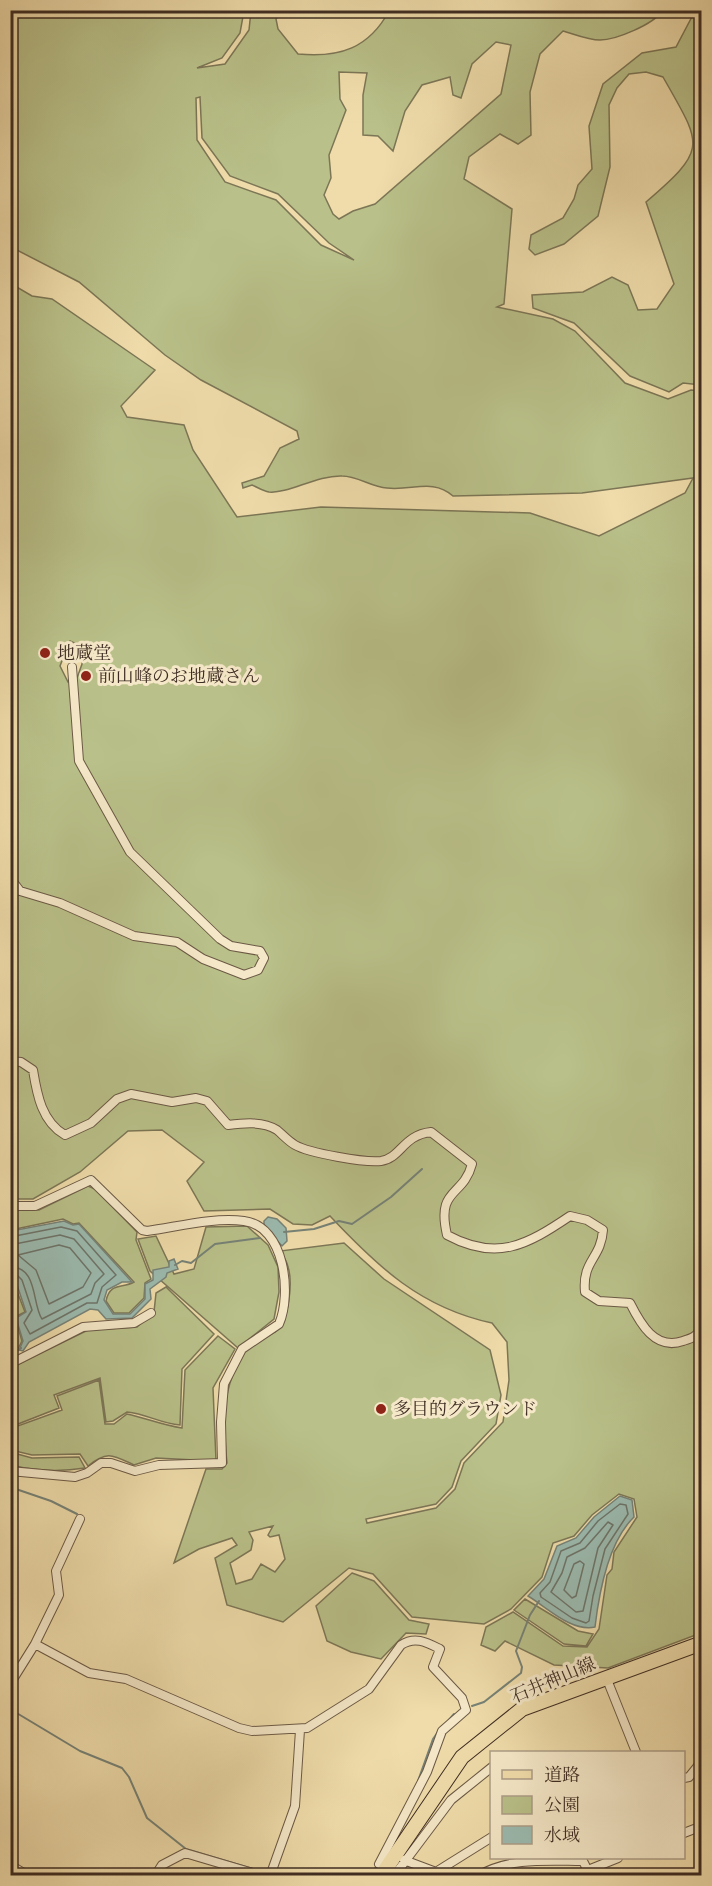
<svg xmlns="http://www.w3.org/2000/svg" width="712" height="1886" font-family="'Gentium Book Plus','Noto Serif JP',serif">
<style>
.green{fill:#b9c089;stroke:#7c7656;stroke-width:1.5;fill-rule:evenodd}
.water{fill:#9bbaaf;stroke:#768277;stroke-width:1.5}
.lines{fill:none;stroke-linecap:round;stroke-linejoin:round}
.shore{stroke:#6d7469;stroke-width:1.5}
.stream{stroke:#768277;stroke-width:2}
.street-casing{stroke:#6b5945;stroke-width:10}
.primary-casing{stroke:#3f2d23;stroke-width:16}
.street{stroke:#f5e8c8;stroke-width:8}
.primary{stroke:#efdcaa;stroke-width:14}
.poi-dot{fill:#8f2418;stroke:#f5e8c8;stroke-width:2}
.labels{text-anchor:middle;stroke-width:6;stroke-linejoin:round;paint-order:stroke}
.poi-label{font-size:18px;fill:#3f2d23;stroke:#f5e8c8;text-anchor:start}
.street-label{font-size:18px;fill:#3f2d23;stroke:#f5e8c8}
</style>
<rect width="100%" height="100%" fill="#efdcaa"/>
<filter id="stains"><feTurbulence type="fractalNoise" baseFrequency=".00333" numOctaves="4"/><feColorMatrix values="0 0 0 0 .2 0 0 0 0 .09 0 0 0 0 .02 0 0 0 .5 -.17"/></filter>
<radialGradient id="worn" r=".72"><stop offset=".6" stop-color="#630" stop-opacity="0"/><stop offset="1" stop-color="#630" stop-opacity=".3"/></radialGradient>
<path class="green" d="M11 11H244L240 33 222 58 197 68 225 64 249 30 251 11H282L276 19 278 29 298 54C340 58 369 48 389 11H662C654 24 616 40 600 40 588 40 574 34 563 31L540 54 530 92 531 135 518 144 500 134 469 157 464 179 512 209 504 304 497 307 553 319 575 331 625 383 668 399 691 390 701 391V1633L608 1668 554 1665 505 1641 495 1651 481 1645 486 1627 513 1612 563 1646 587 1647 599 1629 607 1575 612 1569 614 1552 637 1517 634 1499 619 1494 592 1515 574 1536 553 1543 542 1577 511 1609 484 1624 412 1617 373 1574 349 1568 283 1622 227 1605 215 1558 237 1545 232 1538 199 1549 174 1563 206 1469H222L227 1463C223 1424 221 1386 245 1352 252 1341 265 1339 275 1332 289 1323 293 1282 288 1267 287 1261 283 1256 280 1251L344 1243 384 1279 490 1350 501 1395 496 1424 461 1461 452 1487 436 1504 366 1519 367 1523 436 1508 455 1489 464 1463 503 1422 509 1380 507 1342 492 1323C421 1308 378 1267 330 1216L312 1225 293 1224 270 1209 204 1211 187 1181 204 1162 162 1130 128 1131 80 1172 33 1199H11L10 283 32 296 52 299 155 370 121 406 127 417 184 425 193 450 237 517 321 507 530 513 599 536 685 493 693 478 582 493 453 496C433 478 412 491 387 488 371 487 358 476 342 476 317 475 288 494 269 492 263 491 257 487 252 485L243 488 242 483 264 476 280 448 299 439 297 431 201 380 165 355 79 282 11 247ZM496 42 511 45 501 94 375 204 353 211 339 219 333 214 324 195 331 178 329 155 346 110 340 99 339 72 367 73 363 95V135L378 136 393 151 405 111 422 85 450 77 453 95 461 98 472 64ZM200 97 202 138 230 176 278 194 329 243 354 260 321 245 276 200 225 182 197 140 196 98ZM70 641 83 647 82 664 77 678 68 682 60 666ZM273 1526 268 1535 270 1537 279 1535 285 1559 275 1572 261 1564 252 1579 236 1584 230 1563 251 1550 253 1540 249 1532Z
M695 11H702L701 385 683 383 669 392 630 376 574 323 533 308 532 295 583 292 612 277 628 285 638 310 657 309 674 284 646 202C709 148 702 146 663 77L646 72 629 74 617 88 609 105 610 167 598 216 564 244 535 255 529 249 531 235 563 218 574 199 578 185 592 169 589 126 603 84 642 53 676 47Z
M88 1186 95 1189 137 1232 136 1240 151 1279 145 1283 144 1298 129 1313H114L106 1301C110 1282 122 1289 134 1282L79 1223 73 1224 63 1219 11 1230 10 1210H39Z
M247 1226 268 1245 278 1267 279 1292 274 1319 238 1348 150 1271 138 1239 156 1236 174 1274 194 1269 206 1227Z
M13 1281 25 1312 15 1317 22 1341 17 1351 11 1353 10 1282Z
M166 1287 214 1334 182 1369 180 1425C159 1423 147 1414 127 1412L113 1421 106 1422 100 1378 54 1395 59 1408 18 1424 11 1415 10 1368 88 1330 137 1327 154 1312 156 1293Z
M218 1336 235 1349 213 1388 216 1461 156 1458 134 1465C113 1455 107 1450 88 1466L80 1454 32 1455 11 1450 10 1420 18 1426 62 1410 57 1396 99 1380 105 1424H114L127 1414C146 1418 162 1425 182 1428L185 1370Z
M10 1452 32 1458 79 1457 85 1468C60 1472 35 1471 11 1465Z
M352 1573 374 1581 409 1620 429 1624 426 1634 406 1633 381 1659 351 1652 327 1641 316 1606Z
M525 1599 578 1631 593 1634 586 1646 564 1644 514 1610Z"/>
<path class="water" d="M268 1217 277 1219 286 1228 287 1241 282 1246 264 1226V1221Z
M64 1221 73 1225 79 1224 132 1282H122L107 1290 104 1300 113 1314H130L145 1299V1284L153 1280V1270L169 1267V1261L174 1259 178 1269 167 1273 166 1277 150 1289 151 1299 132 1318 106 1319 98 1310 90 1309 29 1342 23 1351 19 1350 23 1341 16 1318 26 1312 16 1282 11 1281V1231Z
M620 1496 632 1500 634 1517C609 1541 599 1593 595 1627 571 1632 548 1608 528 1596L544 1579 557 1546 576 1538 594 1517Z"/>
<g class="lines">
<path class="shore" d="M10 1237 61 1227 77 1231 116 1275 102 1287 97 1303H87L30 1334 24 1323 32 1310 22 1280 17 1275H10
M10 1245 60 1235 74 1239 104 1274 95 1283 91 1294 42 1319C32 1305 38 1266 10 1267
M59 1245 70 1248 91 1273 83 1287 49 1304 36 1270 18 1255Z
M620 1504 626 1505 628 1514 605 1549 593 1596 589 1621 586 1623 572 1618 541 1597 540 1593 550 1582 561 1551 580 1543 598 1521Z
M608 1522 613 1525 598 1548 583 1611 576 1612 551 1592 562 1573 567 1557 585 1548Z
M580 1561 584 1564 576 1596 572 1598 564 1590 574 1564Z"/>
<path class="stream" d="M284 1232 314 1229 339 1221 352 1224 391 1197 422 1169
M175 1265 182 1261 191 1263 215 1244 260 1238
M10 1357 21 1348
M10 1487 51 1501 77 1514
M472 1706 484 1702 521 1673 522 1667 516 1651 530 1615 539 1601
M10 1709 80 1751 122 1768 129 1777 147 1818 186 1849 267 1873
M448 1721 454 1714
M418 1781 433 1739 440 1729
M371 1876 376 1867"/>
<g class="street-casing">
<path id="street" d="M10 878 20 891 60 903 134 936 177 942 203 959 244 975 258 970 264 958 260 951 231 946 220 939 130 852 79 761 72 667
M10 1061 21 1062 33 1070C37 1095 42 1122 65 1135L91 1123 117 1099 131 1094 172 1102 196 1098 207 1101 228 1125C244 1123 263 1121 277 1130 283 1135 288 1141 295 1145 309 1153 365 1163 381 1161 401 1158 403 1135 431 1132L472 1164C463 1198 436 1187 447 1235 497 1262 527 1245 570 1216L587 1220 603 1230C601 1259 582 1260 585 1292L599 1301 630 1303C640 1323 655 1351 683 1341 692 1338 696 1337 702 1328
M10 1206H35L91 1180 142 1230 147 1231C177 1227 213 1217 244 1221 285 1226 292 1294 279 1324L242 1349 224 1384 221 1422 222 1463 159 1465 135 1471 111 1463H101L87 1473 75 1477 10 1471
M10 1364 83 1327 134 1323 151 1313
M35 1644 89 1673 126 1679 239 1728 252 1731 307 1728 369 1689 401 1645C415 1636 426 1642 440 1649L433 1667 462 1698 466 1710 442 1731 427 1772 379 1864 385 1868
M606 1677 636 1752
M10 1684 35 1644 59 1595 56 1571 80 1519
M684 1778 689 1777 702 1761
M684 1833 702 1826
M404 1860 436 1872 492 1837
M10 1865 29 1876
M155 1876 162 1865 185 1853 263 1876
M270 1876 295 1806 300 1730
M394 1876 451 1800 492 1767
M478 1876C509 1857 549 1861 583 1861L587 1869
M573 1876 618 1858"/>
</g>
<g class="primary-casing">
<path id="primary" d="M381 1876 462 1757 522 1709 702 1643"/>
</g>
<use href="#street" class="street"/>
<use href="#primary" class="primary"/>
</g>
<g class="poi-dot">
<circle cx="45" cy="653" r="6"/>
<circle cx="86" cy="676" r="6"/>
<circle cx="381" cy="1409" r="6"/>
</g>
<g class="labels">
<g class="poi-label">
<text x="57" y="659">地蔵堂</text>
<text x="98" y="682">前山峰のお地蔵さん</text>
<text x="393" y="1415">多目的グラウンド</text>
</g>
<g class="street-label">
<text transform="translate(553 1680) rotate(-23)" y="6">石井神山線</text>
</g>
</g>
<rect width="712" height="1886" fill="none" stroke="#efdcaa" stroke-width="36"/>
<rect x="12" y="12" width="688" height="1862" fill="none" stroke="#3f2d23" stroke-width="3"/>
<rect x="18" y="18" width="676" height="1850" fill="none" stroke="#3f2d23" stroke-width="1.5"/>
<rect x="490" y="1751" width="195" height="108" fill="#f5e8c8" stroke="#ac9d86" stroke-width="1.5"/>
<rect x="502" y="1770" width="30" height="9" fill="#efdcaa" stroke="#ac9d86" stroke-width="1.5"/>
<text x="544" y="1781" font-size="18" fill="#3f2d23">道路</text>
<rect x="502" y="1796" width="30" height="18" fill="#b9c089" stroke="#ac9d86" stroke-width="1.5"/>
<text x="544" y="1811" font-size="18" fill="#3f2d23">公園</text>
<rect x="502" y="1826" width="30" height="18" fill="#9bbaaf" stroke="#ac9d86" stroke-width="1.5"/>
<text x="544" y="1841" font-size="18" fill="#3f2d23">水域</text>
<rect width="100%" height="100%" filter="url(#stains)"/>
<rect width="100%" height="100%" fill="url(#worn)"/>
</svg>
